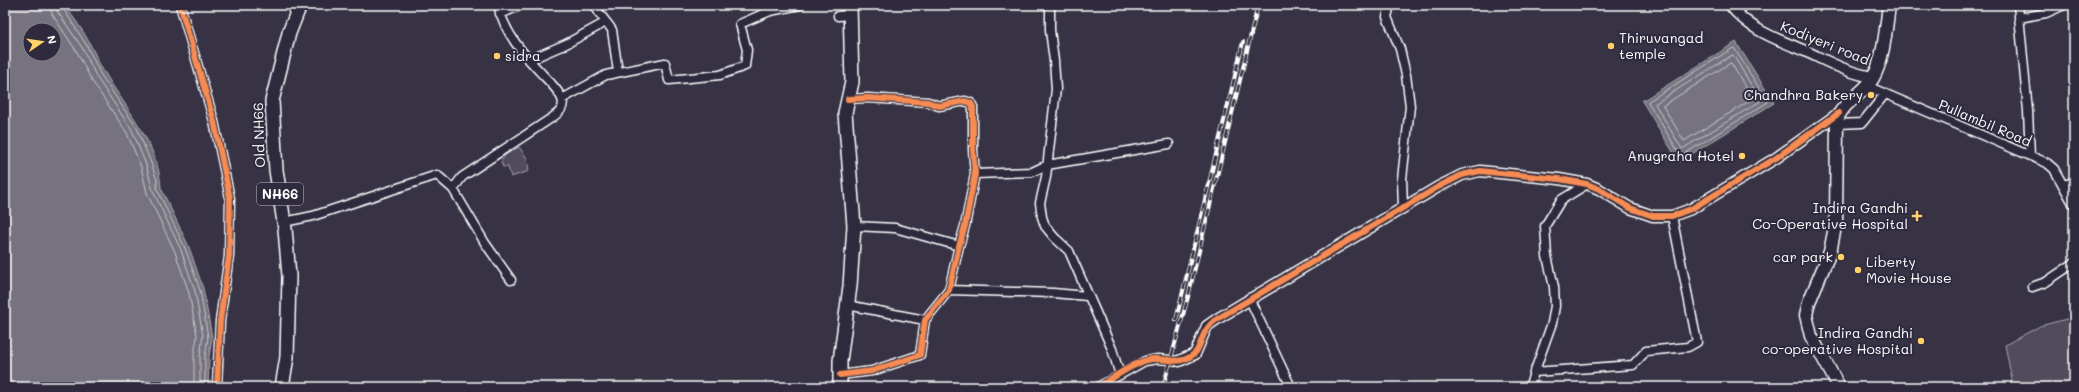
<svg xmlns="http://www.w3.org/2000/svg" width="2079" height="392" font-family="Mali,sans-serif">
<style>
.green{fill:#514c5c;stroke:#a8a6ae}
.water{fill:#76737f;stroke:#adabb2;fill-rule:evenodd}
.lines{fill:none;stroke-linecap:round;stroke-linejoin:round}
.shore{stroke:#c8c7cc;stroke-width:1}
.minor-casing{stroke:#fff;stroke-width:11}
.tertiary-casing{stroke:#fff;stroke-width:13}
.secondary-casing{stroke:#fff;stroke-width:15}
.primary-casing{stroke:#fff;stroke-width:16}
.minor{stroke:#2f2a3d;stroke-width:8}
.tertiary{stroke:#2f2a3d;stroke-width:10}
.secondary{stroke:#2f2a3d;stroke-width:12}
.primary{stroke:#2f2a3d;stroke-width:13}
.rail-casing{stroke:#fff;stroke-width:4}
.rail{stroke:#2f2a3d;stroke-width:2.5;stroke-dasharray:8;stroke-linecap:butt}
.cycleway-casing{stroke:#2f2a3d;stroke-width:8}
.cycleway{stroke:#f68b52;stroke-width:6}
.poi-dot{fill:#ffd166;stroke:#2f2a3d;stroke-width:1.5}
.labels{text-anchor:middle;stroke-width:4;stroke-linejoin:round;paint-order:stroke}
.shield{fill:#2f2a3d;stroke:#c1bfc5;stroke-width:1}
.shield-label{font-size:13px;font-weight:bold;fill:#fff}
.poi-label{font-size:14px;fill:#fff;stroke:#2f2a3d;text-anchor:end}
.street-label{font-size:14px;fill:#fff;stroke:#2f2a3d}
</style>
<rect width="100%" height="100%" fill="#373345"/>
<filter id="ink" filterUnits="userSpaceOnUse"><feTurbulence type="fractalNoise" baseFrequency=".025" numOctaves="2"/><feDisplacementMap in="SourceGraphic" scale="8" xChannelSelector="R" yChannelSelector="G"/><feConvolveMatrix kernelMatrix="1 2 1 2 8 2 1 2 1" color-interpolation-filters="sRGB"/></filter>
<g filter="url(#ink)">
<path class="green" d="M519 147 527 158 529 171 511 177 508 167H503L501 162 505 155Z
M2074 317V387H2011L2012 380 2005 345 2040 326Z"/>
<path class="water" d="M5 5H64C74 18 84 31 91 46 96 55 99 65 105 73 126 109 159 144 161 188L189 247 203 288 212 337 209 357 208 387H5ZM30 30H54V54H30Z
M1736 42 1774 103 1679 162 1642 101Z"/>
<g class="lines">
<path class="shore" d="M50 5 52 14 77 52 92 81 127 133 141 167 147 193 175 252 189 293 197 336 194 355V387
M56 5 57 11 83 49 97 78 132 130 146 165 153 191 181 250 195 291 203 336 200 356V387
M61 5 87 46 101 75 137 128 151 163 157 180V189L185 248 200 290 208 337 205 357V387
M1734 48 1768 102 1681 156 1648 102Z
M1733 55 1761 101 1682 149 1655 104Z
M1731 63 1753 99 1684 141 1663 106Z"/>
<g class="minor-casing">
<path id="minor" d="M180 5 214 121 230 198 229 256 220 321 217 387
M498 5C505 34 523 54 543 75 549 81 559 91 562 99 565 108 559 113 553 117L462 177 453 189 485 243 511 280
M595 5C601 19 606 20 612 30L618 72
M1050 5V30L1054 61 1056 89 1046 177 1040 203 1042 217 1045 226 1054 237 1069 251 1112 349 1120 375
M1390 5 1387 17 1400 49 1406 75 1410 106 1402 179 1403 208
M2018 5 2028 111 2030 156
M500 14 522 5
M838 16 850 15
M2019 18 2046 13 2064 5
M529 60 566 44 606 22
M1867 86 2047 163 2054 169 2074 205
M562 99 606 75 665 63 669 80 720 75 745 66 747 50 740 24 770 11 800 5
M1837 124 1862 123 1885 94
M975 174 1032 172 1047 165 1169 144
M2063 185 2074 182
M284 222 313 216 437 175 453 189
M854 226 895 228 959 246
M2032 287 2046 282 2074 263
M949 290 1053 293 1087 296
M1249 298 1291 387
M847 305 925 320
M1534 372 1633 365 1646 351 1688 347 1697 342 1672 216
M840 375 872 371 920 355 925 320 949 290 959 246 965 226 975 174 973 150V107L971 103 965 101 939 106 928 102 868 98 848 99
M1098 387 1145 361 1158 359 1179 361
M1529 387 1552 323 1555 306 1554 287 1547 256 1545 226 1561 200 1587 184"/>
</g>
<g class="tertiary-casing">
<path id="tertiary" d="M1730 5C1749 30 1777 39 1805 51 1827 61 1849 74 1874 77
M1179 361 1195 354 1207 326 1217 319 1438 187 1462 175 1480 171 1559 179 1587 184 1599 189 1630 208 1653 216H1672L1691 209 1776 158 1839 113"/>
</g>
<g class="secondary-casing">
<path id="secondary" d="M1839 387 1811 336 1806 315 1809 302 1830 252 1836 222 1837 120C1842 102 1864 94 1873 78 1884 59 1886 27 1889 5"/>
</g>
<g class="primary-casing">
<path id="primary" d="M282 387 287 357 289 276 285 229 276 170 272 101 289 33 300 5
M840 387V361L850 286 854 226 845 113 852 82 850 5"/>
</g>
<use href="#minor" class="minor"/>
<use href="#tertiary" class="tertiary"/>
<use href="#secondary" class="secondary"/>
<use href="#primary" class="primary"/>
<g class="rail-casing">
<path id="rail" d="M1176 320 1243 42
M1163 387 1188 297 1258 5"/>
</g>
<use href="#rail" class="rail"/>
<g class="cycleway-casing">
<path id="cycleway" d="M180 5 214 121 230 198 229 256 220 321 217 387
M840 375 872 371 920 355 925 320 949 290 959 246 965 226 975 174 973 150V107L971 103 965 101 939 106 928 102 868 98 848 99
M1098 387C1113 378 1130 365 1147 360 1164 355 1177 368 1194 354 1202 348 1200 330 1217 319L1438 187 1462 175 1480 171 1559 179 1587 184 1599 189 1630 208 1653 216H1672L1691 209 1776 158 1839 113"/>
</g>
<use href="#cycleway" class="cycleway"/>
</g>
</g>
<g class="poi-dot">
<circle cx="1611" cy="46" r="4"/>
<circle cx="497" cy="56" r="4"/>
<circle cx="1871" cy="95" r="4"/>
<circle cx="1742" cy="156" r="4"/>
<path d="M1915 210h4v4h4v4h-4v4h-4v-4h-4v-4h4z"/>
<circle cx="1841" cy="257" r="4"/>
<circle cx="1858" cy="270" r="4"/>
<circle cx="1921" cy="341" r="4"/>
</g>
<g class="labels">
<rect class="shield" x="257" y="183" width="46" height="22" rx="3"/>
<g class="shield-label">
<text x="280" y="199">NH66</text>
</g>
<g class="poi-label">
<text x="1619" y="43" text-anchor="start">Thiruvangad<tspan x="1619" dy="16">temple</tspan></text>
<text x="505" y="61" text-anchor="start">sidra</text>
<text x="1863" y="100">Chandhra Bakery</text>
<text x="1734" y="161">Anugraha Hotel</text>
<text x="1908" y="213">Indira Gandhi<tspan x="1908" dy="16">Co-Operative Hospital</tspan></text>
<text x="1833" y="262">car park</text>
<text x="1866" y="267" text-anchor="start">Liberty<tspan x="1866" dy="16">Movie House</tspan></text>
<text x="1913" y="338">Indira Gandhi<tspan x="1913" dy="16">co-operative Hospital</tspan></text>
</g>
<g class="street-label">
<text transform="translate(1825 43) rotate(22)" y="5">Kodiyeri road</text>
<text transform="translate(1985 123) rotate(23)" y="5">Pullambil Road</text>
<text transform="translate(259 135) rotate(-92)" y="5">Old NH66</text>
</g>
</g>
<rect width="2079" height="392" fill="none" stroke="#2f2a3d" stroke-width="20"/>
<rect x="10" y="10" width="2059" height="372" fill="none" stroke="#fff" stroke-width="1.5" filter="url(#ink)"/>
<g transform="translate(42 42) rotate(77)"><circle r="19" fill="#2f2a3d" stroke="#827f8b"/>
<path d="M0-3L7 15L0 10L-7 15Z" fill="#ffd166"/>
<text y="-6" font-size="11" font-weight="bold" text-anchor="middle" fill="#ffffff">N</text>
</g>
</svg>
